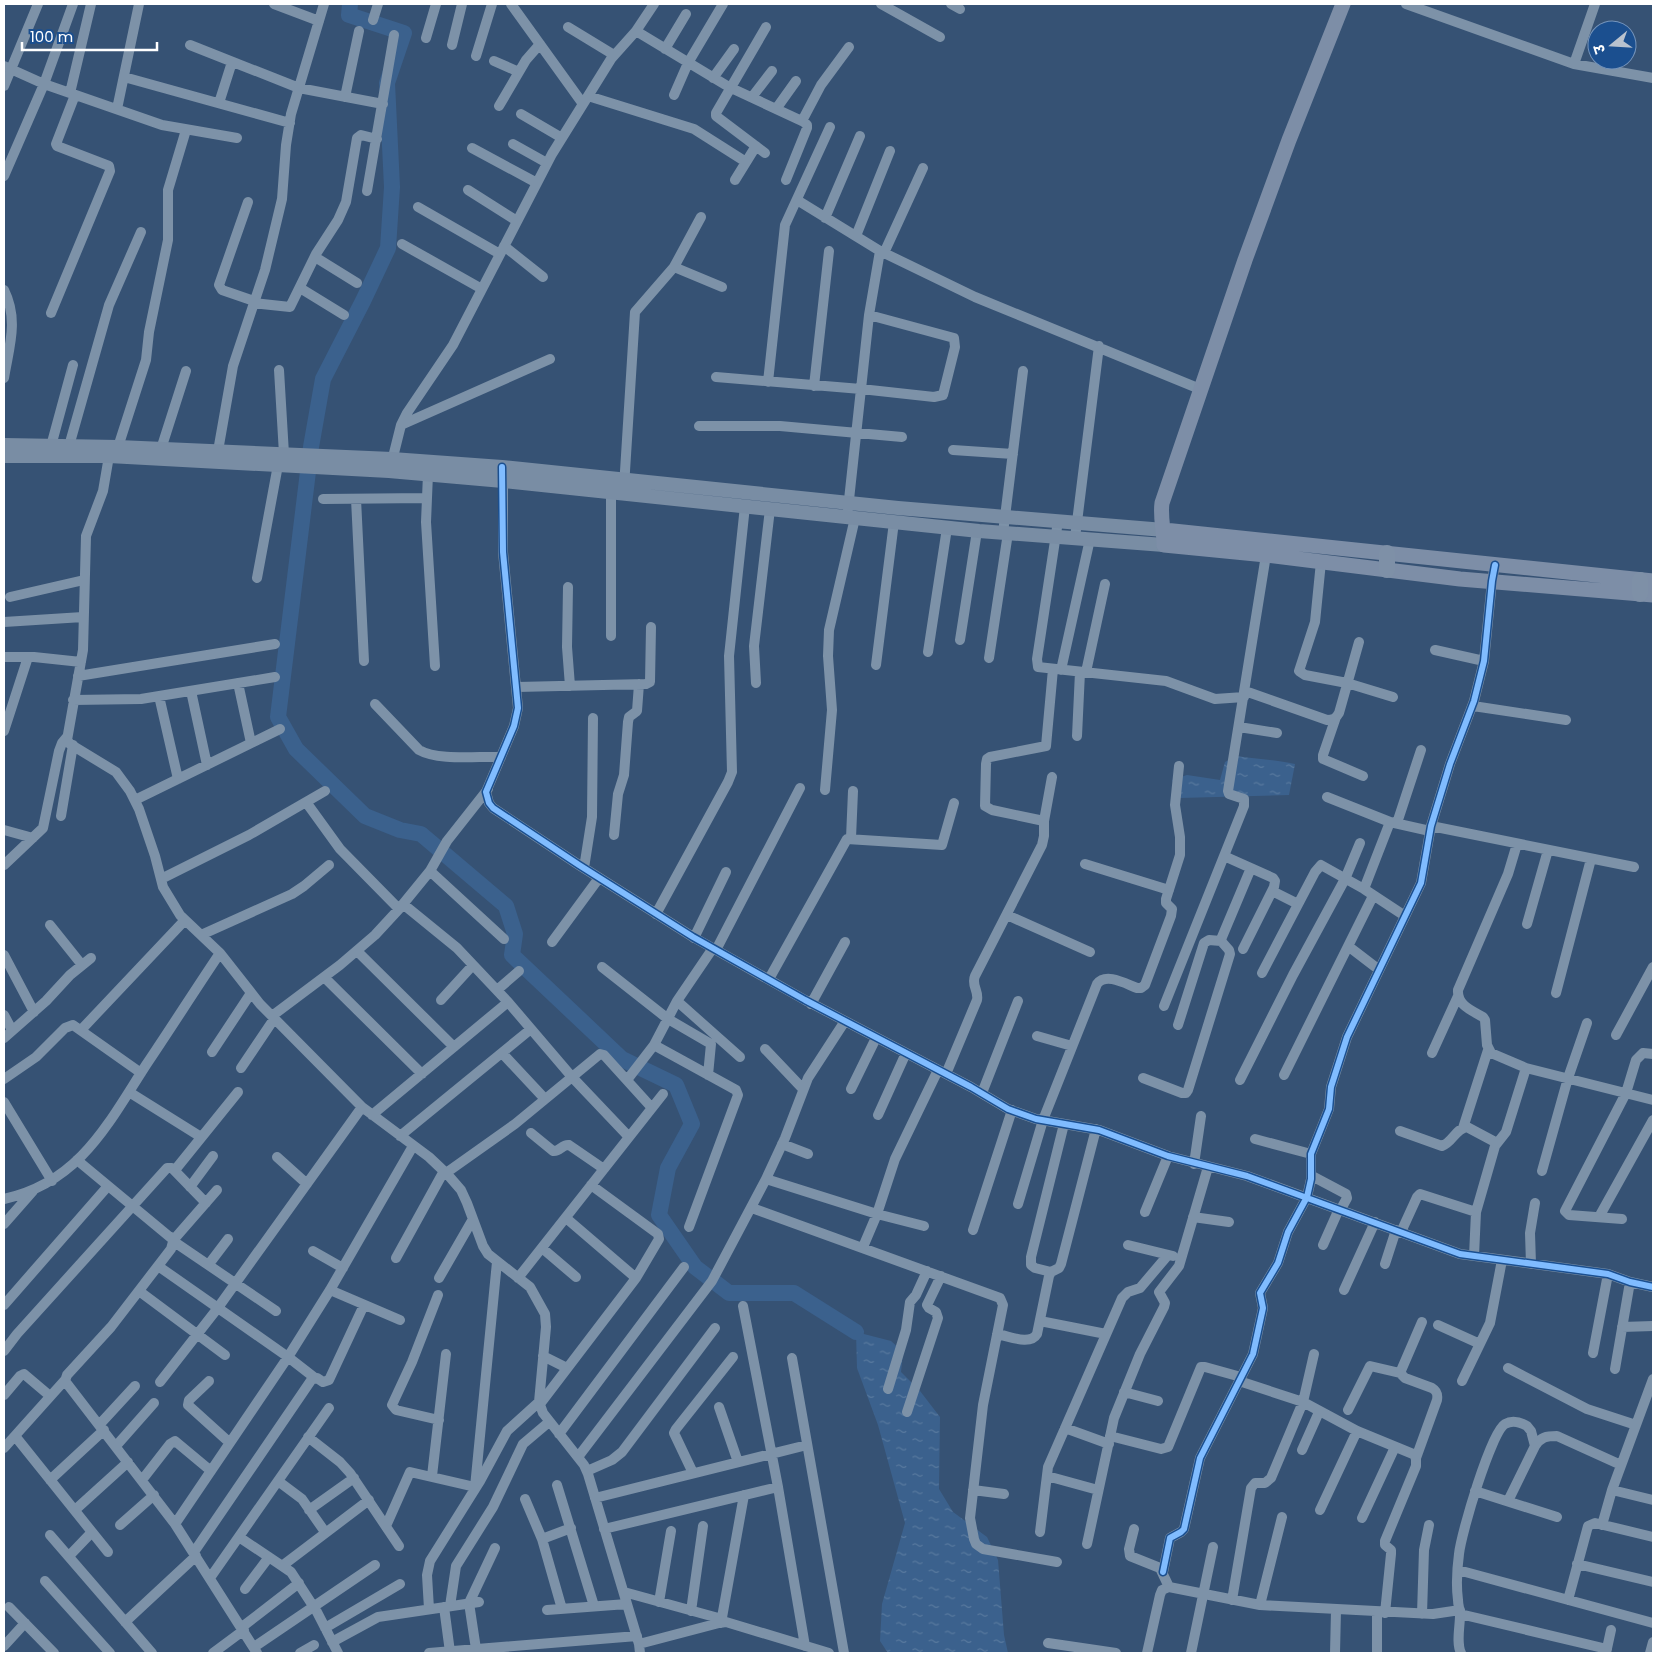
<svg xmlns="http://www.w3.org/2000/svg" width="1657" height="1657" font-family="Poppins,'Noto Sans Devanagari',sans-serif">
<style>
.water{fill:url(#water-ripples)}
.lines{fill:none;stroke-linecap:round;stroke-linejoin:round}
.river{stroke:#3b618d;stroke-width:16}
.minor{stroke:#7d92a8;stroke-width:10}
.secondary{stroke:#798da4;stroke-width:14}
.primary{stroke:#7d8ea7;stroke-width:15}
.trunk{stroke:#7e90a7;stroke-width:16}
.cycleway-casing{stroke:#1b4f8f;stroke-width:9}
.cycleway{stroke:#80bcff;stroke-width:6}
</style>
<defs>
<pattern id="water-ripples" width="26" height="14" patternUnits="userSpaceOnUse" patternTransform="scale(1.25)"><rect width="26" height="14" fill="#3b618d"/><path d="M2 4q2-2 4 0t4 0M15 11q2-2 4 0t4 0" fill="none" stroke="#58799e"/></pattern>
</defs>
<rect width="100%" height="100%" fill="#365274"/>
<path class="water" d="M1236 756C1256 759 1276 760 1295 764L1289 795 1179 798 1172 780 1187 775 1220 780 1225 762Z
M856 1332 891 1341 903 1352 901 1372 920 1391 940 1417 939 1489 953 1512 987 1537 998 1560 1004 1635 1008 1653H888L880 1641 882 1604 905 1523 878 1425 857 1368Z"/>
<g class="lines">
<path class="river" d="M350 4 349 15 404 33 387 83 392 187 388 248 363 301 323 379 311 447 278 717 296 749 365 816 400 830 421 834 506 906 515 934 512 955 622 1059 676 1085 692 1124 668 1168 659 1215 695 1267 729 1293H794L856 1332"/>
<path class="minor" d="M274 4 319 21
M511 4 583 104
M881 4 940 37
M951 4 960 9
M1406 4 1574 64 1653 78
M373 20 378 4
M568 27 614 55
M636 31 729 87 804 122 807 125V128L786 180
M426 38 436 4
M190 45 299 88 383 104
M452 45 462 4
M665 49 686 14
M476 56 492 4
M494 61 519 72
M1574 64 1595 4
M4 66 44 84 162 125 237 138
M124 77 290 123
M713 78 734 49
M4 86 38 4
M70 93 91 4
M674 95 688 63 723 4
M588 96 694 129 746 162
M345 97 359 31
M752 97 772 71
M219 103 232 62
M499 106 526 60 540 44
M117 109 139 4
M776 109 796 81
M521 114 562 138
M802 121 821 85 849 47
M513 144 547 163
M472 148 537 183
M765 153 716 116V113L766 27
M4 176 44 84 73 4
M735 180 756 146
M468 190 517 221
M367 191 394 35
M797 200 880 251 975 297 1200 389
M248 202 219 285 222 290 254 301
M418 207 500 254
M825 218 860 136
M856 236 890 151
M402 244 482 289
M504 246 543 277
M884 253 923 168
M315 257 357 283
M674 267 722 287
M300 288 344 315
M4 290C19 320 9 347 4 378
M253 303 290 307 316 254 338 220 346 202 357 138 361 135 377 139
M51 313 110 171 109 166 57 146 56 144 75 95
M279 370 284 454
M716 377 861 389 934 397 943 395 955 347 954 338 869 315
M768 382 785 225 830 127
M814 386 829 251
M401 425 550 359
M699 426H780L902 437
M51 446 73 365
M69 446 109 305 141 232
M118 447 146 360 149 332 168 240V190L186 130
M161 449 186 371
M953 450 1013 454
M218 451 233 366 265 270 282 199 286 145 291 114 324 4
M391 465 401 425 407 413 453 345 552 154 611 59 636 31 654 4
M428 474 426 522 435 666
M503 475V552L518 708 514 726 486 792 489 803 493 808 579 865 693 937 805 1000 971 1087 1008 1109 1036 1119 1099 1130 1168 1156 1247 1176 1460 1254 1608 1274 1630 1282 1653 1287
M624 487 635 312 674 267 701 217
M323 499 427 498
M356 499 364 661
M848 509 869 315 880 251
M1058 521 1037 659 1038 667 1166 681 1215 699 1244 697
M1003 533 1023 371
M1075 538 1099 346
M1321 562 1315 622 1299 671 1305 675 1347 683 1393 697
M257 578 278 465
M568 587 567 647 570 686
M10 597 84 580
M4 622 83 617
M611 636V492
M960 640 977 531
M1435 650 1484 661
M928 652 947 528
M4 657H34L81 662
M989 658 1008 533
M876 665 894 522
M1061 670 1090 539
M1086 672 1105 584
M78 676 275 644
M238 683 251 743
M756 683 754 646 770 509
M517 687 646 684 650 682 651 627
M191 691 207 765
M1245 691 1327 720C1334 720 1336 718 1339 713L1359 642
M159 696 178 779
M73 700 141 699 275 677
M375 704 419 750C438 761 478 756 501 757
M1473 706 1566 720
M1336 717 1323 755V759L1363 776
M1239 727 1277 733
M4 731 28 657
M1077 736 1080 672
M825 790 832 710 828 656 829 630 855 518
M1327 797 1390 822 1430 831
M135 800 280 729
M306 802 340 849 399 909
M61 816 73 745
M1044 821 992 810 985 806 986 764 987 759 990 757 1046 746 1053 669
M1397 823 1421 750
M1431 826 1634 867
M4 830 33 838
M614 835 618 794 624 775 628 722 629 717 637 711 639 684
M851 838 853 791
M1517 844 1508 874 1458 990C1457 1005 1471 1010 1483 1017L1485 1020 1487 1045 1491 1053 1526 1068 1653 1100
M1224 856 1273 878 1275 881 1274 887 1243 949
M1085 864 1169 890
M4 865 43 828 59 751 62 743 67 737
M584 868 592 817 593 718
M430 871 504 939
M161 879 249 835 325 791
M1364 889 1390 822
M1272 891 1298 904
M403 904 457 948 508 1002 572 1077 629 1137
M656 914 728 782 732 772 729 656 745 506
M1007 915 1090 952
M1527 924 1548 850
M50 925 82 965
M201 935 292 894 304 886 329 865
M694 938 726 872
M552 942 599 878
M1348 946 1378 969
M716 950 800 788
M357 951 454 1047
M220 953 260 1004 362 1107 429 1157 448 1175 461 1190 467 1203 483 1246 488 1254 530 1287 545 1314 546 1327 539 1402 543 1413 584 1465 588 1474 639 1644 640 1653
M4 955 34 1012
M602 967 668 1019 711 1044 708 1075
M1262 973 1315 872 1321 865 1364 889 1405 916
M324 977 422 1074
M769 979 847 839 942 845 954 803
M497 990 519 971
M1556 993 1591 859
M441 1000 473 965
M677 1001 740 1057
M811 1004 845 942
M1164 1006 1244 806V799L1229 794 1228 791 1266 555
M4 1015 12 1030
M272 1016 340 965 375 935 399 909 430 871 447 841 488 789
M1178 1025 1204 943 1209 940 1221 941
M81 1030 185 920
M1616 1035 1653 967
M1037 1036 1072 1046
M4 1038 46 1001 70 975 91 958
M654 1045 736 1090 738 1095 689 1227
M765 1049 803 1089
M212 1052 251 993
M502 1053 545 1099
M1432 1053 1458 996
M241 1068 274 1019
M946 1074 977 1000C979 991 971 985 975 976L1042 845 1044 836V821L1052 777
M1284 1075 1373 896
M1143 1078 1182 1093H1186L1188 1090 1230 954 1229 950 1221 941 1222 937 1251 868
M4 1079 36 1057 65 1028 73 1025 141 1073
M627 1080 654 1045 677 1001 713 948
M1240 1080 1293 975 1345 879 1360 843
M851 1089 876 1038
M129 1092 201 1137
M982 1093 1018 1001
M4 1102 52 1181
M372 1115 508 1002
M878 1115 906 1053
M1463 1128 1488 1050
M1400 1131 1442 1146C1453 1142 1455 1129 1467 1127L1497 1143
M531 1133 553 1151C560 1152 562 1144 569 1145L604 1169
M400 1136 531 1029
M1255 1139 1311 1154
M782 1144 808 1154
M277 1157 307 1184
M77 1160 171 1238 176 1237 217 1190
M1194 1164 1201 1116
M175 1170 238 1092
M1542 1171 1568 1078 1587 1023
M446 1173 515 1124 600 1054 604 1055 652 1108
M1312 1176 1346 1194 1347 1198 1341 1209
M766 1179 877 1214 924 1226
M190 1187 213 1156
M4 1199C79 1183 108 1124 146 1065 171 1028 195 990 220 953L180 915 163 887 155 856 139 809 130 791 116 772 70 744 67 740 83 650 86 536 103 491 109 456
M1018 1204 1043 1120 1097 984C1106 972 1126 984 1137 988H1141L1145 985 1171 916 1172 909 1166 903V899L1180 855V837L1175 805 1179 766
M752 1208 1000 1298 1003 1305 983 1405 970 1518 974 1539 976 1544 983 1549 1057 1562
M1145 1212 1168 1156
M1193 1217 1229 1222
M1599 1217 1653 1120
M566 1218 636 1278
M1622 1219 1569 1215 1565 1211 1626 1093 1636 1060 1643 1053 1653 1054
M4 1224 33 1191
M973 1230 1012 1110
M1401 1232 1417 1197 1420 1194 1476 1212
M174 1238 171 1249 111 1327 67 1375 65 1381 175 1524 257 1653
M173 1241 276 1311
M1128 1245 1173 1256
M1323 1245 1339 1209
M863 1247 877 1214 895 1159 938 1070
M542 1248 576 1277
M313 1251 343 1268
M1474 1256 1476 1212 1495 1146 1506 1132 1526 1068
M396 1258 444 1171
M209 1264 228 1239
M1385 1264 1396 1230
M1531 1264 1530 1233 1535 1203
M158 1266 288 1357 315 1378
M1051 1272 1035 1268 1031 1265V1257L1064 1124
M439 1278 473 1219
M518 1278 663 1094
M330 1290 400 1320
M1344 1290 1375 1222
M139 1291 225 1355
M438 1295 412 1362 392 1405 396 1410 439 1420
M4 1305 108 1186
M743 1306 778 1487 805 1646
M1040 1321 1106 1334
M1438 1325 1480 1344
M1622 1327 1653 1326
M997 1334C1009 1336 1030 1346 1037 1334L1049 1276 1051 1272 1059 1268 1061 1264 1096 1129
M4 1351 17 1334 167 1168H172L206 1203
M1593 1353 1608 1274
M543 1356 567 1368
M792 1358 844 1653
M1508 1368 1587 1409 1636 1425
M1615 1369 1630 1282
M209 1381 189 1400 188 1405 230 1443
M1239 1381 1303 1402 1357 1431 1413 1454 1416 1458V1466L1385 1541V1545L1391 1550V1554L1385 1613
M1462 1381 1490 1323 1502 1260
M160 1382 217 1309 362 1107
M888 1389 906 1330 910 1302 916 1295 927 1271
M1124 1392 1158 1401
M4 1395 20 1376 24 1374 50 1396
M540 1404 636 1278 659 1239 658 1234 591 1185
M719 1407 738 1462
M1348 1410 1370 1366 1400 1373
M907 1412 938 1318 936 1312 929 1308 927 1305 941 1276
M100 1424 135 1386
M1065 1428 1109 1444
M559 1434 684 1267
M15 1436 108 1552
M1110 1436 1161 1449 1168 1447 1201 1367H1205L1241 1377
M308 1437 340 1462 350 1473 399 1546
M116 1446 154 1403
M4 1448 65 1380
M1302 1450 1319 1412
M578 1457 712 1281 766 1179 785 1138 808 1078 845 1021
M1416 1458 1437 1400C1438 1394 1437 1391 1432 1388L1405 1378 1400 1373 1422 1322
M587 1471 612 1460 622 1452 715 1328
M693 1473 674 1433 676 1429 733 1357
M432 1476 446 1354
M1047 1476 1098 1490
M50 1480 104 1430
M142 1480 170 1444 175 1441 211 1471
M278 1481 302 1499 325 1532
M557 1485 594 1606
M475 1487 497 1262
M973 1490 1004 1494
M1612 1490 1653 1500
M1475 1491 1557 1517
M595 1498 807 1445
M525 1499 542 1539 562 1609
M1508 1501 1535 1446C1541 1437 1546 1436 1557 1436L1621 1465
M75 1510 128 1462
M309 1510 354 1478
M1320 1510 1357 1431
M1362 1518 1395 1447
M175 1524 288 1357 330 1290 413 1146
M120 1525 154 1495
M1602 1525 1612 1490 1653 1379
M386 1526 410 1472 475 1487
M604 1529 778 1487
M1134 1529 1129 1549 1130 1556 1160 1568 1169 1587
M1040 1532 1048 1467 1122 1298 1128 1292 1140 1288 1168 1255
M50 1535 152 1653
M239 1537 291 1572 317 1612 338 1653
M542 1539 571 1528
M1087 1544 1114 1418 1140 1354 1164 1307 1165 1303 1159 1292 1179 1266 1208 1167
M194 1552 312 1379 317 1378 323 1382 329 1380 364 1305
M69 1556 92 1532
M1577 1564 1653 1582
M282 1566 369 1500
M1458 1570 1653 1623
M1163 1572 1170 1538 1181 1532 1184 1529 1200 1458 1253 1354 1263 1308 1260 1293 1278 1263 1288 1232 1307 1197 1311 1179V1154L1329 1109 1331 1087 1347 1037 1421 883 1431 826 1450 764 1474 701 1484 661 1492 581 1495 565
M210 1578 329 1408
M45 1581 110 1653
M245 1589 269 1557
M624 1592 722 1619
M1232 1600 1251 1488 1255 1483H1265L1271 1478 1303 1402 1314 1354
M1568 1600 1588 1526 1595 1523 1653 1537
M659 1602 671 1531
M1260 1605 1282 1517
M450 1606 456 1566 493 1507 523 1444 549 1422
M9 1607 54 1653
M444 1607 450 1652
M429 1609 427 1575 430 1561 480 1481 507 1431 539 1402
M547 1610 627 1604
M691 1611 703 1526
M1422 1614 1424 1550 1429 1525
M1460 1614 1607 1649
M125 1622 196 1556
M721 1623 744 1495
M242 1627 299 1583
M325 1628 400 1584
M332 1642 378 1617 479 1602
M1048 1643 1116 1653
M639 1644 719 1623 726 1622 829 1653
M4 1646 25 1623
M254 1647 375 1565
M476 1649 469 1603 495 1548
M213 1653 244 1630
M300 1653 314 1645
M429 1653 637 1636
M1147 1653 1160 1595 1162 1590 1169 1587 1260 1605 1433 1614 1460 1610
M1191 1653 1213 1547
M1335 1653 1336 1610
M1377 1653V1612
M1461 1653C1456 1643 1460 1627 1460 1615 1460 1610 1458 1605 1458 1600 1456 1585 1457 1569 1459 1554 1461 1534 1491 1432 1505 1424 1512 1420 1520 1422 1527 1426L1531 1431 1535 1446
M1606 1653 1611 1630
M1650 1653 1653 1642"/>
<path class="secondary" d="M4 445 118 447 392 459 502 467 898 508 1164 530
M4 456H109L389 471 503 481 979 531 1164 545"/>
<path class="primary" d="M1343 4 1289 140 1245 260 1162 503C1160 517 1164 530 1164 545L1266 555 1460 579 1653 595
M1164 530 1653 581"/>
<path class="trunk" d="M1387 553V570
M1640 594V580"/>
<g class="cycleway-casing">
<path id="cycleway" d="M502 467 503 552 518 708 514 726 486 792 489 803 493 808 579 865 693 937 805 1000 971 1087 1008 1109 1036 1119 1099 1130 1168 1156 1247 1176 1460 1254 1608 1274 1630 1282 1653 1287
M1163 1572 1170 1538 1181 1532 1184 1529 1200 1458 1253 1354 1263 1308 1260 1293 1278 1263 1288 1232 1307 1197 1311 1179V1154L1329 1109 1331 1087 1347 1037 1421 883 1431 826 1450 764 1474 701 1484 661 1492 581 1495 565"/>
</g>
<use href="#cycleway" class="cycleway"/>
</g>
<rect width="1657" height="1657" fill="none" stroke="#ffffff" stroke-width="10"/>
<g transform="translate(1612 45) rotate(252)"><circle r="24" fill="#1b4f8f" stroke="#7695bc"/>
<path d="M0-4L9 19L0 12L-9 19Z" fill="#b9c2ce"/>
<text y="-8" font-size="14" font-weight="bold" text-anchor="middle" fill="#ffffff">उ</text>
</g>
<path d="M22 42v8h135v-8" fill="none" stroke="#ffffff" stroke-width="2.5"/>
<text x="30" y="42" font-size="15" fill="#ffffff" stroke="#1b4f8f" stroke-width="4" paint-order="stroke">100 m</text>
</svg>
